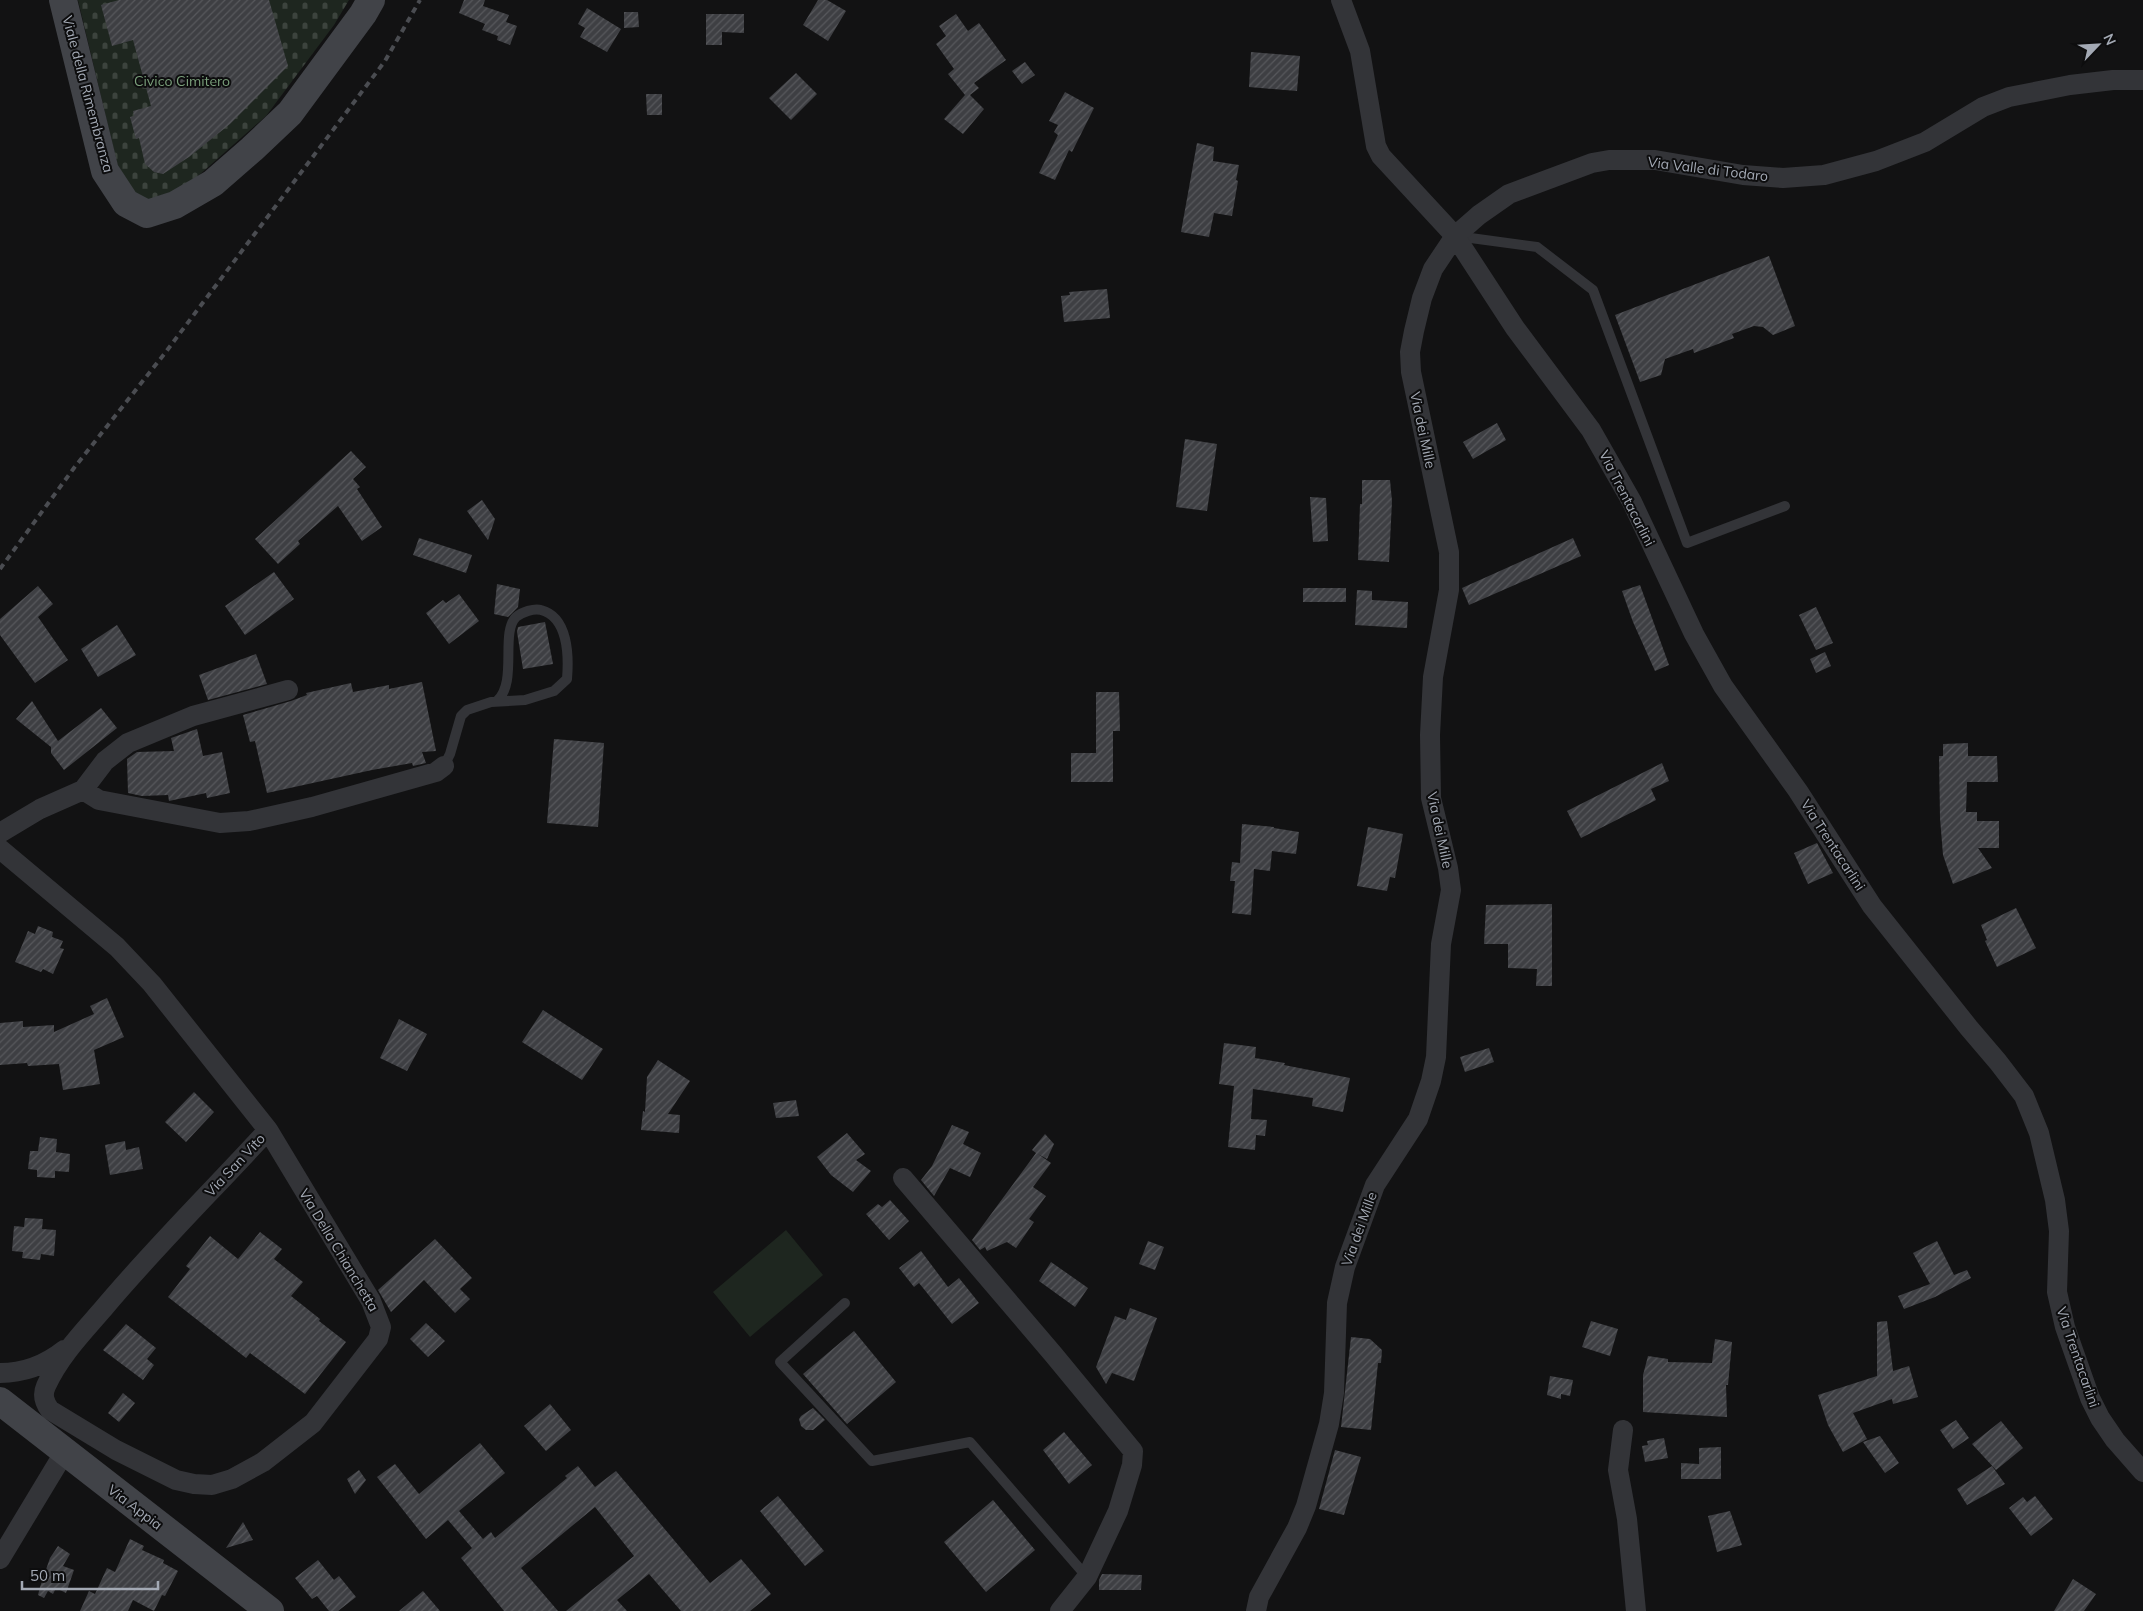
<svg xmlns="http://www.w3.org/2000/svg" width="2143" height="1611" font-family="Mulish,sans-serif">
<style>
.cemetery{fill:url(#cemetery-stones)}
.pitch{fill:#1e261f}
.building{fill:url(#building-hatch)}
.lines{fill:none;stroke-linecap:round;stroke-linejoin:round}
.lane{stroke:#333438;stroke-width:10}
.street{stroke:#333438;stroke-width:20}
.secondary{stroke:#414348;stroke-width:28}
.rail{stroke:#4a4c51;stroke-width:4;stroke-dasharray:6 5;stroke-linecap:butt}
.labels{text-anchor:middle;stroke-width:4;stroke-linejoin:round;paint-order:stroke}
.park-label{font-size:14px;fill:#7a9f7b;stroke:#0d0d0e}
.street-label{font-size:14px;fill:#a3a9b4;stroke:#0d0d0e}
</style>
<defs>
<pattern id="cemetery-stones" width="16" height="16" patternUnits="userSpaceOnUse" patternTransform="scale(1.25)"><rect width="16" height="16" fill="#1e261f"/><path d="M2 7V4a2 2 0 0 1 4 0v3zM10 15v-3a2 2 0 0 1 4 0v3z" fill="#3c433d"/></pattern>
<pattern id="building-hatch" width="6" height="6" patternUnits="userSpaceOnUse" patternTransform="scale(1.25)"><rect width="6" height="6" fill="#3e3f43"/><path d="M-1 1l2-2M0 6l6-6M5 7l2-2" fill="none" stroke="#57585c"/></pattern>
</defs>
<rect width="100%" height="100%" fill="#121213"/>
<path class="cemetery" d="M78 0H349L334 25 266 116 172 199H141L130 191 117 163Z"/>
<path class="pitch" d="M786 1230 823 1275 750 1337 713 1292Z"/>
<path class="building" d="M119 0H269L288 66 230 124 189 157 163 174 154 172 145 164 139 138 136 139 130 117 134 116 133 111 151 106 133 40 112 46 101 5Z
M464 0H485L483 6 509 15 506 22 517 26 510 45 497 40 498 36 482 30 485 24 459 13Z
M818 0H827L846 11 828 41 803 25Z
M587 8 621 29 607 52 580 37 585 28 578 24Z
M624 12H638L639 27 624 28Z
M706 14H744V33L722 32V45H706Z
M956 14 968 31 979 23 1006 60 974 83 979 88 970 95 984 109 963 134 944 119 965 95 948 74 954 69 936 44 946 36 939 26Z
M1251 52 1300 56 1297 91 1249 87Z
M1025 62 1035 75 1022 84 1012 71Z
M796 73 817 94 791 120 769 98Z
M1065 92 1094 108 1072 152 1069 150 1055 180 1039 173 1058 135 1054 132 1058 125 1049 121Z
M646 94H662V115H647Z
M1197 143 1214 147 1213 161 1239 165 1236 180 1238 181 1232 216 1214 213 1209 237 1181 232Z
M1769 256 1795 326 1773 335 1763 327 1754 326 1732 334 1734 338 1694 353 1693 349 1665 359 1661 375 1640 382 1615 315Z
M1107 289 1110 318 1064 322 1061 296 1070 295 1069 292Z
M1497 423 1506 440 1473 459 1463 442Z
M1185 439 1217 444 1207 511 1176 507Z
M351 451 366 467 353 479 360 487 357 489 382 527 362 541 338 506 298 541 300 544 278 564 255 539Z
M1362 480H1390L1392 501 1389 562 1358 560 1360 504H1362Z
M1310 497 1326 498 1328 541 1313 542Z
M482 500 495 519 488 540 467 511Z
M419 538 472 555 466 573 413 555Z
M1573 538 1581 556 1469 605 1462 588Z
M274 572 294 599 245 635 225 606Z
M497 584 520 589 518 607 508 617 494 614Z
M1640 585 1669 665 1655 671 1633 622 1622 591Z
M38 586 53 604 38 617 68 660 35 683 0 635V619Z
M1303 588H1346V602H1303Z
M1357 590 1372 591V600L1408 602 1407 628 1355 625Z
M459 594 479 621 449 644 426 613 443 600 446 603Z
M1816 607 1833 643 1816 650 1799 615Z
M545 622 553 664 523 669 517 632 518 627Z
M117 625 136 655 98 677 81 649Z
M1825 652 1831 666 1816 673 1810 659Z
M256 654 267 684 208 700 199 675Z
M422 682 436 751 422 752 426 763 413 766 412 763 372 770 267 793 255 741 250 742 243 715 291 701 307 695 306 693 351 683 353 692 389 685V689Z
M1096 692H1119L1120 731H1113V782H1071V753H1096Z
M32 701 58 741 101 708 117 728 64 770 51 753V747L16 719Z
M197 729 203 756 222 752 230 793 207 798 206 793 169 801 168 795 142 796 128 793 127 759 137 752 174 751 171 738Z
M554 739 604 743 598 827 547 823Z
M1968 743V756H1997L1998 782H1967L1966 812H1977V821H1999V848H1978L1992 868 1953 884 1943 855 1940 818 1939 756H1943V744Z
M1662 763 1669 781 1651 789 1656 800 1581 838 1567 811Z
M1242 824 1274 827V828L1299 832 1296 854 1272 851 1270 871 1254 869 1251 915 1232 913 1235 881H1230L1232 862 1240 863Z
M1368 827 1403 834 1395 878 1390 877 1387 891 1357 886Z
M1817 843 1833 873 1808 884 1794 853Z
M1552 904V986H1536L1537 969 1508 968V944H1484L1486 905Z
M2016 908 2036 948 1997 967 1985 941 1987 940 1981 925Z
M38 926 53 932 52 937 63 941 60 948 64 949 53 974 43 969 41 972 15 962 28 931 35 934Z
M107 998 124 1037 94 1050 100 1084 63 1090 59 1064 28 1066 27 1063 0 1065V1023L23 1021V1027L54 1025V1032L94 1014 90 1006Z
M543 1010 603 1049 582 1080 522 1042Z
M399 1019 427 1034 407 1071 380 1058Z
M1224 1043 1256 1047 1255 1058 1285 1063 1284 1065 1350 1078 1343 1112 1312 1106 1313 1098 1253 1089 1251 1119 1267 1120 1265 1136 1256 1135 1255 1150 1228 1147 1234 1086 1219 1084Z
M1489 1048 1494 1062 1465 1072 1460 1057Z
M658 1060 690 1081 668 1114 680 1115 679 1133 641 1130 643 1111 645 1112 647 1077Z
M194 1092 214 1112 186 1142 165 1122Z
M796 1100 799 1116 776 1118 773 1103Z
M952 1125 969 1132 963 1144 981 1153 970 1177 950 1168 934 1196 921 1180 932 1166Z
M847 1133 865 1154 856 1160 871 1171 853 1192 831 1175 817 1157Z
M1045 1134 1054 1144 1047 1159 1038 1154 1051 1163 1033 1187 1046 1196 1029 1219 1034 1222 1016 1248 1007 1242 987 1251 985 1247 980 1250 972 1240 1036 1153 1032 1150Z
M40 1137 57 1139 56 1152 70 1154 69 1172 55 1171V1178L37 1177V1170L28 1169 30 1151H38Z
M125 1141 126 1150 139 1147 143 1169 110 1175 105 1145Z
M890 1200 909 1221 889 1240 866 1214 878 1204 882 1207Z
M25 1218 43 1219 42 1229 56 1230 54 1256 41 1254 40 1260 22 1258 23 1252 12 1251 14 1226 24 1227Z
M260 1232 282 1249 274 1259 303 1282 291 1296 320 1319 319 1321 346 1342 305 1394 250 1353 246 1358 168 1297 190 1269 186 1266 210 1236 238 1259Z
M435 1239 472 1278 460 1289 470 1299 455 1313 424 1280 391 1312 378 1290Z
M1148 1241 1164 1247 1155 1270 1139 1264Z
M1937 1241 1954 1275 1967 1270 1971 1278 1935 1297 1904 1309 1898 1296 1930 1284 1913 1253Z
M921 1251 948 1287 959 1278 979 1303 952 1324 919 1283 914 1287 899 1268Z
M1051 1262 1088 1288 1075 1307 1039 1281Z
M1130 1308 1157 1318 1134 1381 1112 1373 1106 1384 1096 1367 1115 1316 1126 1320Z
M1591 1321 1618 1329 1610 1356 1582 1347Z
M1887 1321 1893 1371 1909 1366 1918 1397 1893 1404 1892 1399 1853 1413 1867 1439 1843 1452 1828 1425 1818 1395 1877 1376V1322Z
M426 1323 445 1341 428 1357 410 1339Z
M126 1324 156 1348 147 1359 154 1365 143 1380 103 1350Z
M854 1331 896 1382 847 1424 803 1374Z
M1351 1337 1370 1339 1382 1350 1381 1363H1378L1371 1430 1341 1427Z
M1715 1339 1732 1342 1728 1385H1726L1727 1417 1643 1412V1375L1648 1356 1668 1359V1362L1712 1363Z
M1550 1376 1573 1380 1570 1396 1561 1394V1399L1547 1395Z
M123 1393 135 1403 119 1422 108 1413Z
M550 1404 571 1430 546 1451 524 1426Z
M813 1408 825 1420 813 1430H806L801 1426 799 1419 801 1416Z
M1956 1420 1969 1438 1953 1449 1940 1430Z
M2001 1421 2023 1448 1996 1470 1972 1444Z
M1064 1432 1092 1465 1069 1484 1043 1450Z
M1880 1436 1899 1463 1885 1473 1863 1442Z
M1664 1438 1668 1458 1645 1462 1642 1446 1648 1445 1647 1441Z
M480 1443 505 1473 459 1511 483 1539 491 1532 495 1538 567 1478 565 1476 578 1466 595 1487 616 1471 710 1583 741 1559 771 1594 750 1611H681L649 1574 617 1600 627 1611H566L634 1556 595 1507 521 1568 558 1611H504L461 1558 472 1548 448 1520 426 1539 377 1477 395 1464 419 1494Z
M1721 1447V1479H1681V1463L1699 1464V1448Z
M1335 1450 1361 1457 1344 1515 1319 1509Z
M1992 1466 2005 1484 1967 1505 1957 1489Z
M359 1470 366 1480 355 1494 347 1479Z
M778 1496 824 1551 805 1566 760 1511Z
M2035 1496 2053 1519 2031 1536 2009 1508 2023 1497 2027 1502Z
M993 1500 1035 1550 986 1592 944 1542Z
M1730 1511 1742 1545 1717 1552 1708 1516Z
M243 1522 253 1540 226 1548Z
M130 1539 144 1546 142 1550 164 1560 163 1563 178 1571 165 1596 162 1595 154 1611 133 1600 128 1611H80L89 1591 95 1594 107 1568 115 1572Z
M58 1546 70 1554 63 1566 74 1570 66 1593 56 1588 53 1594 48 1591 44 1598 38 1595 40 1587 50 1558Z
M318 1560 334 1580 339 1576 356 1597 338 1611H329L317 1596 312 1599 295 1578Z
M1102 1574 1142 1575 1141 1590H1099V1580Z
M2073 1579 2096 1594 2084 1611H2054Z
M423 1591 440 1611H399Z"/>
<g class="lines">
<path class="lane" d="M1456 236 1537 247 1593 290 1687 543 1785 506
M444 766 450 754 461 716 467 710 491 702 525 700 554 691 567 679C569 655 568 617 541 610 534 608 522 612 516 617 500 633 518 682 497 701
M845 1303 780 1362 872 1461 970 1442 1087 1577"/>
<path class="street" d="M1341 0 1360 51 1376 146 1381 156 1455 236 1515 328 1591 430 1632 502 1694 634 1723 686 1798 791 1872 906 1969 1028 1998 1062 2024 1096 2039 1133 2055 1200 2059 1231 2057 1292 2065 1327 2090 1398 2100 1418 2115 1440 2143 1472
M83 790 105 761 128 743 193 716 288 690
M0 833 40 809 83 790 99 800 220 823 249 821 312 807 436 772 444 766
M0 849 117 947 152 984 268 1130C213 1190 155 1247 103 1309 83 1332 59 1357 46 1386 42 1395 44 1402 50 1410L116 1450 176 1480 194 1484 212 1485 232 1479 263 1462 313 1423 378 1339 381 1327 371 1301 268 1130
M903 1178 1053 1354 1133 1451 1132 1465 1118 1511 1087 1577 1060 1611
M0 1373C25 1373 45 1365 64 1350
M1623 1430 1618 1470 1627 1519 1636 1611
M0 1559 64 1453
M1256 1611 1259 1597 1297 1528 1306 1506 1329 1424 1334 1393 1337 1303 1345 1267 1375 1185 1418 1119 1431 1081 1436 1057 1441 944 1451 890 1448 868 1431 798 1430 735 1433 677 1449 590V552L1411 372 1410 352 1414 331 1422 298 1433 269 1455 236 1479 215 1509 194 1592 163 1609 160H1655L1743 175 1783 178 1824 175 1876 161 1925 142 1983 107 2009 97 2070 85 2113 80H2143"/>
<path class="secondary" d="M63 0 105 171 126 203 147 214 175 205 213 183 252 149 290 113 363 14 371 0
M0 1401 270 1611"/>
<path class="rail" d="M0 569 74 468 165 353 385 61 420 0"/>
</g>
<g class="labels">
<g class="park-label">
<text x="182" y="86">Civico Cimitero</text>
</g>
<g class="street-label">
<text transform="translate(88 94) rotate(75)" y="5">Viale della Rimembranza</text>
<text transform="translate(1708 169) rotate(7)" y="5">Via Valle di Todaro</text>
<text transform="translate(1423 430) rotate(78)" y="5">Via dei Mille</text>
<text transform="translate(1627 498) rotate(63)" y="5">Via Trentacarlini</text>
<text transform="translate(1440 830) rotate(78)" y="5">Via dei Mille</text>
<text transform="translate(1833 845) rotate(57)" y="5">Via Trentacarlini</text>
<text transform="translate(235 1165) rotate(-47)" y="5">Via San Vito</text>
<text transform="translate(1359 1229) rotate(-70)" y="5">Via dei Mille</text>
<text transform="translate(339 1250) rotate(59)" y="5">Via Della Chianchetta</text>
<text transform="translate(2078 1357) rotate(71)" y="5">Via Trentacarlini</text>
<text transform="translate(135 1507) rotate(37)" y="5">Via Appia</text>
</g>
</g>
<g transform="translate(2098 45) rotate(65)" stroke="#0d0d0e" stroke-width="4" paint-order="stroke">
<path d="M0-4L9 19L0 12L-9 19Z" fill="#a3a9b4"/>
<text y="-8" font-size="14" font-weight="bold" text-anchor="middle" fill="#a3a9b4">N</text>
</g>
<path d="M22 1581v8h136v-8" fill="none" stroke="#a3a9b4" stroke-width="2.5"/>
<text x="30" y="1581" font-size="15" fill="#a3a9b4" stroke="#0d0d0e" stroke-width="4" paint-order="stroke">50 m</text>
</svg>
